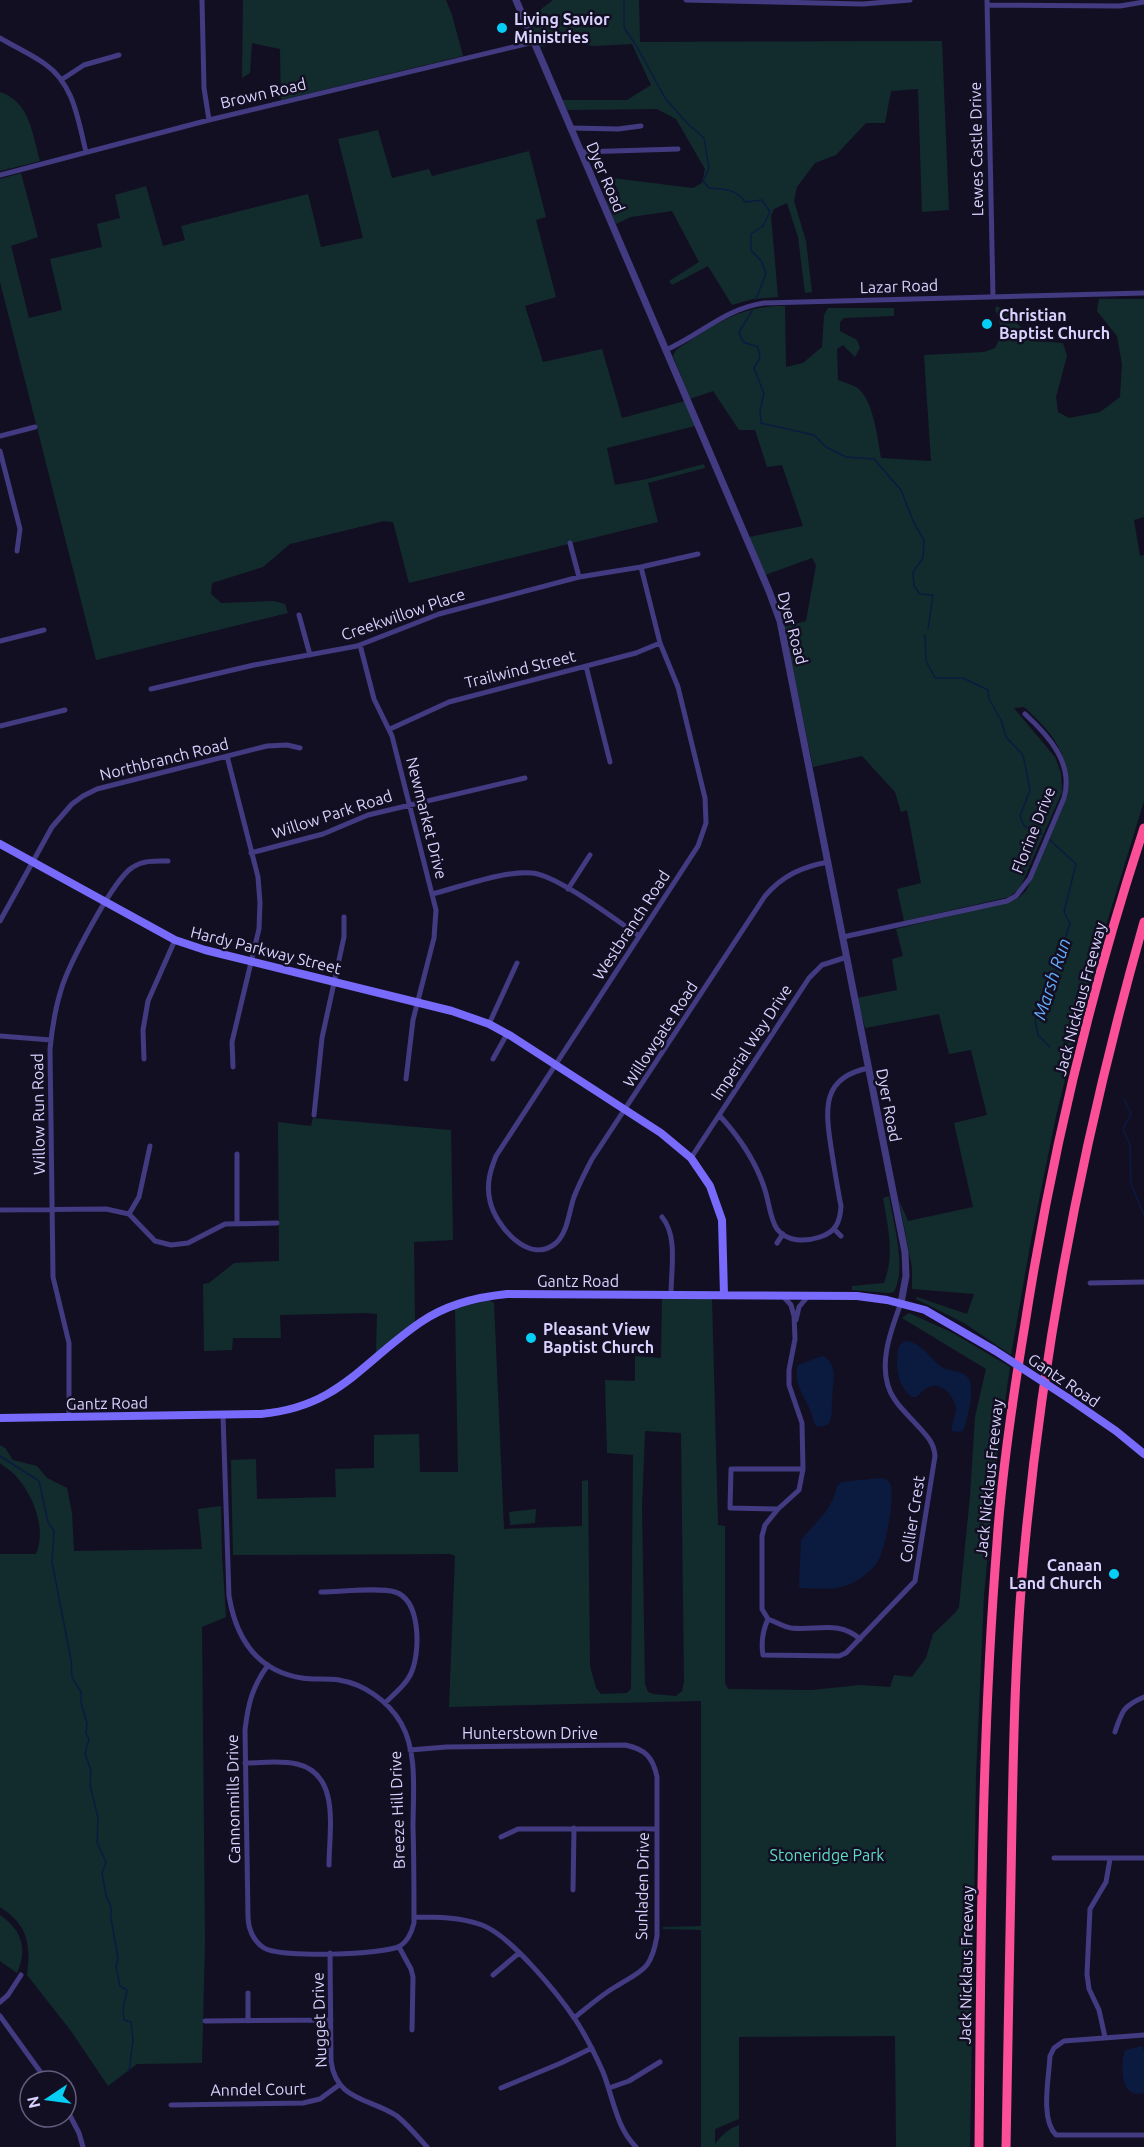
<svg xmlns="http://www.w3.org/2000/svg" width="1144" height="2147" font-family="Ubuntu,sans-serif">
<style>
.green{fill:#122c2d;fill-rule:evenodd}
.water{fill:#0b1b40}
.lines{fill:none;stroke-linecap:round;stroke-linejoin:round}
.stream{stroke:#0b1b40;stroke-width:1.5}
.minor{stroke:#423b81;stroke-width:5}
.tertiary{stroke:#423b81;stroke-width:7}
.secondary{stroke:#786bfb;stroke-width:8}
.motorway{stroke:#fb5098;stroke-width:9}
.secondary-bridge{stroke:#786bfb;stroke-width:8}
.poi-dot{fill:#06cff5;stroke:#130f23;stroke-width:2}
.labels{text-anchor:middle;stroke-width:5;stroke-linejoin:round;paint-order:stroke}
.poi-label{font-size:16px;font-weight:bold;fill:#d9d2fe;stroke:#130f23;text-anchor:start}
.street-label{font-size:16px;fill:#d9d2fe;stroke:#130f23}
.park-label{font-size:16px;fill:#5fdcc4;stroke:#130f23}
.water-label{font-size:18px;font-style:italic;fill:#63abfb;stroke:#130f23}
</style>
<rect width="100%" height="100%" fill="#130f23"/>
<path class="green" d="M243 0H446L452 15 463 56 281 100 280 49 252 43 250 73 242 78Z
M553 0H639L640 42 942 41 949 210 922 212 918 89 891 91 885 123H866L836 155 815 163 797 187 794 201 806 241 812 292 805 293 798 237 787 203 774 209 771 216 778 297 753 299 732 305 708 266 672 285 669 281 699 262 672 211 631 217 616 224 606 201 620 195 612 178 693 188 702 183 705 169 676 119 657 109 567 110 562 100H627L651 85 632 44 594 46 560 42 540 47 528 19Z
M0 92C30 102 32 133 40 161L0 171Z
M378 130 392 178 429 169 432 176 529 151 546 217 536 220 556 297 525 306 543 362 602 349 622 418 685 401 695 426 607 448 615 485 647 479 704 464 705 468 648 483 658 522 409 583 393 522 384 521 290 544 263 567 212 583 211 594 221 603 274 601 285 604 288 613 96 660 0 282V179L21 173 38 237 11 246 29 318 62 310 50 259 102 247 97 224 120 218 115 195 146 186 163 246 185 240 181 226 308 194 321 247 363 238 338 139Z
M1099 299H1144V517L1134 520 1140 556 1144 555V801L1090 978 1056 1116 1031 1240 1011 1355 964 1323 916 1299 917 1297 967 1314 974 1294 912 1289V1268L899 1200 908 1221 973 1207 954 1123 987 1115 971 1050 949 1054 939 1014 865 1028 857 998 897 990 892 959 903 956 896 929 1001 904 1017 899 1026 891 1067 797C1071 755 1054 734 1024 707L1014 708 1055 757 1061 773 1062 792 1020 888 1009 897 904 921 897 889 921 883 907 810 901 812 895 792 862 756 813 767 784 627 806 621 816 565 812 558 765 575 749 537 803 526 782 465 767 467 755 430H739L713 391 690 399 673 356 676 350C712 326 740 305 785 306L786 367 803 363 822 347 824 315 828 308H894V316L844 318 840 322V331L857 340 860 348 855 357 843 345 837 349 838 380C843 382 851 384 856 387 873 397 878 440 881 458L931 461 924 355 984 352 995 348C1003 334 1001 324 995 309L997 306 1007 312 1033 341 1063 343 1067 356 1056 397 1058 412 1069 418 1100 412 1120 397 1122 364 1117 336 1097 311Z
M313 1118 451 1130 453 1240 414 1242 415 1322 376 1354 377 1314 367 1313 280 1315 281 1338H233L232 1350 204 1351 203 1284 209 1283 234 1263 279 1261 278 1122 311 1126Z
M889 1196C893 1222 907 1268 894 1292L888 1293 852 1290V1286L884 1283C895 1254 888 1227 883 1198Z
M662 1299H712L718 1525 725 1526V1683L728 1689 812 1690 860 1685 890 1687 894 1675 912 1677 926 1658 933 1634 956 1612 959 1607 970 1496 975 1417 986 1369 902 1318 909 1313 953 1333 1010 1367 998 1450 984 1595 976 1776 970 2147H896L895 2036 739 2037V2119L715 2129V2144C721 2136 728 2129 739 2125V2147H701V1930L663 1929V1927L701 1926V1701L449 1707 455 1556 450 1554 233 1555 231 1460 256 1459 257 1499 336 1497 335 1469 374 1468V1435L419 1434 420 1472H458L455 1309 489 1300 494 1303 504 1529 582 1526V1481L588 1480 590 1666 596 1688 601 1694 627 1693 631 1689 633 1455 607 1453 605 1380 635 1381V1356L661 1358ZM645 1431 681 1433 684 1682 682 1691 676 1696 653 1694 648 1692 645 1684 642 1507Z
M0 1445 5 1448 13 1460 37 1466 47 1478 67 1488 72 1513 74 1551 202 1549 198 1509 221 1506 222 1555 226 1617 202 1627 205 1942 202 2063 137 2064 108 2086 71 2031 27 1975C31 1944 28 1925 0 1907V1554H36C47 1529 33 1494 15 1475 11 1471 5 1467 0 1463Z
M536 1509 535 1523 510 1525 509 1512Z
M0 1915C22 1930 28 1949 17 1973L0 1961Z"/>
<path class="water" d="M905 1341C921 1342 928 1356 939 1365 946 1372 957 1369 965 1375 978 1384 967 1416 964 1429L961 1432 952 1431C951 1423 957 1416 956 1407 954 1397 943 1384 932 1386 926 1387 921 1393 916 1397H912C896 1385 895 1364 899 1346Z
M822 1356C840 1364 832 1385 832 1400 831 1412 835 1430 816 1426 813 1421 813 1417 811 1412 805 1396 792 1383 798 1365Z
M881 1478C885 1479 887 1479 889 1482 897 1491 885 1548 879 1559 874 1568 865 1576 856 1581 839 1591 820 1589 801 1588L799 1586 801 1540C817 1520 831 1513 837 1486L842 1482Z
M1142 2046 1144 2051V2093C1120 2100 1120 2065 1125 2050Z"/>
<g class="lines">
<path class="stream" d="M624 0V28L636 45 665 98 687 123 704 138 709 168 703 181 709 188C723 189 737 189 745 202L762 200 770 212 763 226 751 234V250L762 262 766 273 756 299
M752 311 739 332 743 342 758 347 760 358 754 368 764 394 760 410 761 423 814 435 826 447 846 457 874 459 901 490 914 523 924 540 923 558 913 572 914 586 920 594 933 595 928 629
M925 635 926 661 935 678H963L988 690 989 699 1001 720 1006 737 1023 755 1030 790 1020 816 1024 826 1037 831 1046 837
M1050 840 1076 864 1064 912 1070 924 1057 963 1055 977 1046 991 1035 1020 1038 1035 1050 1047
M1124 1099 1131 1114 1123 1129 1130 1145 1131 1184 1144 1215
M0 1456 39 1481 48 1522 54 1531 52 1562 71 1660 72 1677 81 1692V1703L87 1723 86 1733 89 1740 85 1753 91 1771 90 1785 98 1818 97 1842 106 1862 102 1873 106 1895 111 1907V1918L118 1958 116 1967 120 1986 127 1990 123 2009 124 2020 131 2022 133 2040 129 2071"/>
<path class="minor" d="M202 0 204 88 209 120
M686 0 863 4 910 0
M987 0 993 297
M987 5 1120 6 1144 2
M0 38C15 47 31 54 45 64 74 84 78 120 86 152
M61 80 84 65 119 55
M570 128 618 129 641 126
M581 152 678 149
M0 175 209 120 534 42
M666 350C702 334 724 309 764 303L1144 293
M0 436 35 427
M0 451 20 529 17 551
M570 543 579 577
M641 567 660 643 678 687 705 798 706 823 698 846 496 1156C490 1171 486 1185 490 1201 495 1225 529 1266 556 1243 568 1232 569 1211 574 1197 579 1184 586 1171 592 1159L765 896C783 875 802 867 828 862
M299 615 310 655
M0 641 44 630
M360 645 374 699 392 736 436 910 434 938 413 1020 406 1079
M586 666 610 762
M151 689 254 665 357 646 439 614 579 577 641 567 698 554
M0 726 65 710
M390 729 449 702 636 653 660 643
M227 756 258 877 260 903 259 929 232 1042 233 1067
M251 853 323 834 368 815 525 778
M568 889 590 855
M432 894C460 887 505 870 532 873 557 875 616 920 639 936
M0 921 52 827 72 804 83 796 97 789 267 746 287 745 300 748
M843 937 1007 901 1016 896 1030 878 1064 798C1074 763 1048 735 1025 714
M489 1024 517 963
M0 1036 51 1040
M144 1059 143 1030 148 1001 175 940
M493 1059 507 1034
M314 1115 322 1038 344 937V917
M720 1116C740 1138 756 1161 765 1190 769 1202 770 1219 777 1229 787 1242 805 1242 820 1237 836 1232 840 1222 841 1206 837 1186 834 1166 831 1147 825 1108 822 1077 869 1068
M237 1154V1223
M691 1158 809 978 822 965 847 957
M0 1210 106 1209 129 1214 155 1241 171 1245 188 1243 225 1224 277 1223
M129 1214 139 1197 150 1146
M662 1217C678 1236 671 1270 671 1294
M834 1229 841 1236
M777 1243 783 1234
M1090 1283 1144 1282
M796 1320 799 1307 809 1295
M223 1415 229 1596C236 1638 257 1671 302 1678 314 1680 327 1678 339 1680 364 1684 388 1701 401 1723 418 1753 413 1793 413 1827 414 1859 414 1891 414 1923 412 1931 408 1941 400 1946 384 1955 280 1958 264 1948 253 1941 248 1928 248 1916L245 1730C248 1704 252 1687 268 1665
M69 1417V1343L53 1277 50 1049C52 1029 55 1009 61 990 68 966 113 879 133 867 144 860 156 861 168 861
M778 1509 730 1508 731 1469H803
M321 1592C340 1592 379 1587 395 1592 421 1600 420 1651 412 1671 407 1684 394 1694 385 1703
M768 1619C763 1630 761 1643 763 1655L839 1656 846 1653 915 1581 935 1456C934 1442 926 1435 917 1425 910 1417 901 1409 895 1400 875 1372 890 1332 901 1303
M768 1619 762 1609V1536L765 1525 778 1509 799 1490 803 1469 802 1423 789 1385V1370L795 1339 794 1316 791 1305 783 1296
M768 1619C776 1622 784 1627 791 1628 817 1631 838 1620 860 1639
M1115 1732C1122 1711 1123 1706 1144 1697
M410 1750 446 1747 625 1745C645 1749 653 1757 657 1777V1936C651 1971 642 1970 615 1987 600 1996 588 2007 574 2018
M245 1763C262 1763 280 1760 297 1764 341 1774 329 1831 329 1865
M501 1837 518 1829H657
M1054 1858H1144
M573 1890 574 1828
M414 1917C437 1917 460 1917 482 1925 510 1935 558 1994 575 2019 586 2036 595 2054 603 2072 613 2097 616 2127 636 2147
M399 1947 411 1969 413 1977 412 2030
M330 1953 331 2061C336 2101 370 2098 397 2116 408 2125 418 2137 427 2147
M493 1975 519 1953
M0 2002 8 1995 21 1975
M0 2016 47 2081
M205 2021 331 2020
M248 2021V1993
M1144 2035 1064 2041 1054 2048 1050 2056C1049 2078 1040 2119 1056 2135H1144
M1105 2037 1099 2010 1089 1989 1087 1974 1090 1909 1106 1882 1110 1859
M501 2088 561 2063 592 2048
M609 2088 629 2081 660 2062
M171 2105 303 2103 320 2099 339 2085
M66 2108 79 2133 83 2147"/>
<path class="tertiary" d="M516 0 769 591 780 621 905 1252 906 1276 901 1303"/>
<path class="secondary" d="M0 844 175 940 205 950 452 1011 489 1024 511 1036 661 1133 691 1158 710 1186 722 1220 724 1295
M1068 1398 1116 1431 1144 1454
M0 1418 261 1414C339 1407 362 1362 421 1322 447 1304 477 1297 507 1294L857 1296 887 1300 925 1310 994 1350"/>
<path class="motorway" d="M979 2147C981 1946 981 1744 997 1543 1002 1470 1013 1396 1025 1324 1051 1156 1091 989 1144 828
M1006 2147C1008 2058 1009 1969 1011 1879 1013 1767 1014 1656 1025 1544 1045 1332 1086 1126 1144 922"/>
<path class="secondary-bridge" d="M994 1350 1068 1398"/>
</g>
<g class="poi-dot">
<circle cx="502" cy="28" r="6"/>
<circle cx="987" cy="324" r="6"/>
<circle cx="531" cy="1338" r="6"/>
<circle cx="1114" cy="1574" r="6"/>
</g>
<g class="labels">
<g class="poi-label">
<text x="514" y="25">Living Savior<tspan x="514" dy="18">Ministries</tspan></text>
<text x="999" y="321">Christian<tspan x="999" dy="18">Baptist Church</tspan></text>
<text x="543" y="1335">Pleasant View<tspan x="543" dy="18">Baptist Church</tspan></text>
<text x="1102" y="1571" text-anchor="end">Canaan<tspan x="1102" dy="18">Land Church</tspan></text>
</g>
<g class="street-label">
<text transform="translate(263 93) rotate(-13)" y="6">Brown Road</text>
<text transform="translate(976 149) rotate(-91)" y="6">Lewes Castle Drive</text>
<text transform="translate(606 177) rotate(67)" y="6">Dyer Road</text>
<text transform="translate(899 286) rotate(-2)" y="6">Lazar Road</text>
<text transform="translate(403 614) rotate(-19)" y="6">Creekwillow Place</text>
<text transform="translate(793 628) rotate(75)" y="6">Dyer Road</text>
<text transform="translate(520 669) rotate(-14)" y="6">Trailwind Street</text>
<text transform="translate(164 759) rotate(-14)" y="6">Northbranch Road</text>
<text transform="translate(332 814) rotate(-18)" y="6">Willow Park Road</text>
<text transform="translate(427 818) rotate(76)" y="6">Newmarket Drive</text>
<text transform="translate(1033 830) rotate(-68)" y="6">Florine Drive</text>
<text transform="translate(631 925) rotate(-57)" y="6">Westbranch Road</text>
<text transform="translate(266 950) rotate(14)" y="6">Hardy Parkway Street</text>
<text transform="translate(1080 999) rotate(-75)" y="6">Jack Nicklaus Freeway</text>
<text transform="translate(660 1034) rotate(-57)" y="6">Willowgate Road</text>
<text transform="translate(751 1042) rotate(-57)" y="6">Imperial Way Drive</text>
<text transform="translate(889 1105) rotate(79)" y="6">Dyer Road</text>
<text transform="translate(38 1114) rotate(-91)" y="6">Willow Run Road</text>
<text x="578" y="1287">Gantz Road</text>
<text transform="translate(1064 1380) rotate(34)" y="6">Gantz Road</text>
<text transform="translate(107 1403) rotate(-1)" y="6">Gantz Road</text>
<text transform="translate(989 1478) rotate(-84)" y="6">Jack Nicklaus Freeway</text>
<text transform="translate(912 1519) rotate(-81)" y="6">Collier Crest</text>
<text x="530" y="1739">Hunterstown Drive</text>
<text transform="translate(233 1799) rotate(-91)" y="6">Cannonmills Drive</text>
<text transform="translate(397 1810) rotate(-92)" y="6">Breeze Hill Drive</text>
<text transform="translate(642 1886) rotate(-89)" y="6">Sunladen Drive</text>
<text transform="translate(966 1965) rotate(-89)" y="6">Jack Nicklaus Freeway</text>
<text transform="translate(319 2020) rotate(-92)" y="6">Nugget Drive</text>
<text transform="translate(258 2089) rotate(-1)" y="6">Anndel Court</text>
</g>
<g class="park-label">
<text x="827" y="1861">Stoneridge Park</text>
</g>
<g class="water-label">
<text transform="translate(1052 979) rotate(-72)" y="6">Marsh Run</text>
</g>
</g>
<g transform="translate(48 2099) rotate(257)"><circle r="28" fill="#130f23" stroke="#625d7b" stroke-width="1.5"/>
<path d="M0-4.5L10 22L0 15L-10 22Z" fill="#06cff5"/>
<text y="-9" font-size="16" font-weight="bold" text-anchor="middle" fill="#d9d2fe">N</text>
</g>
</svg>
